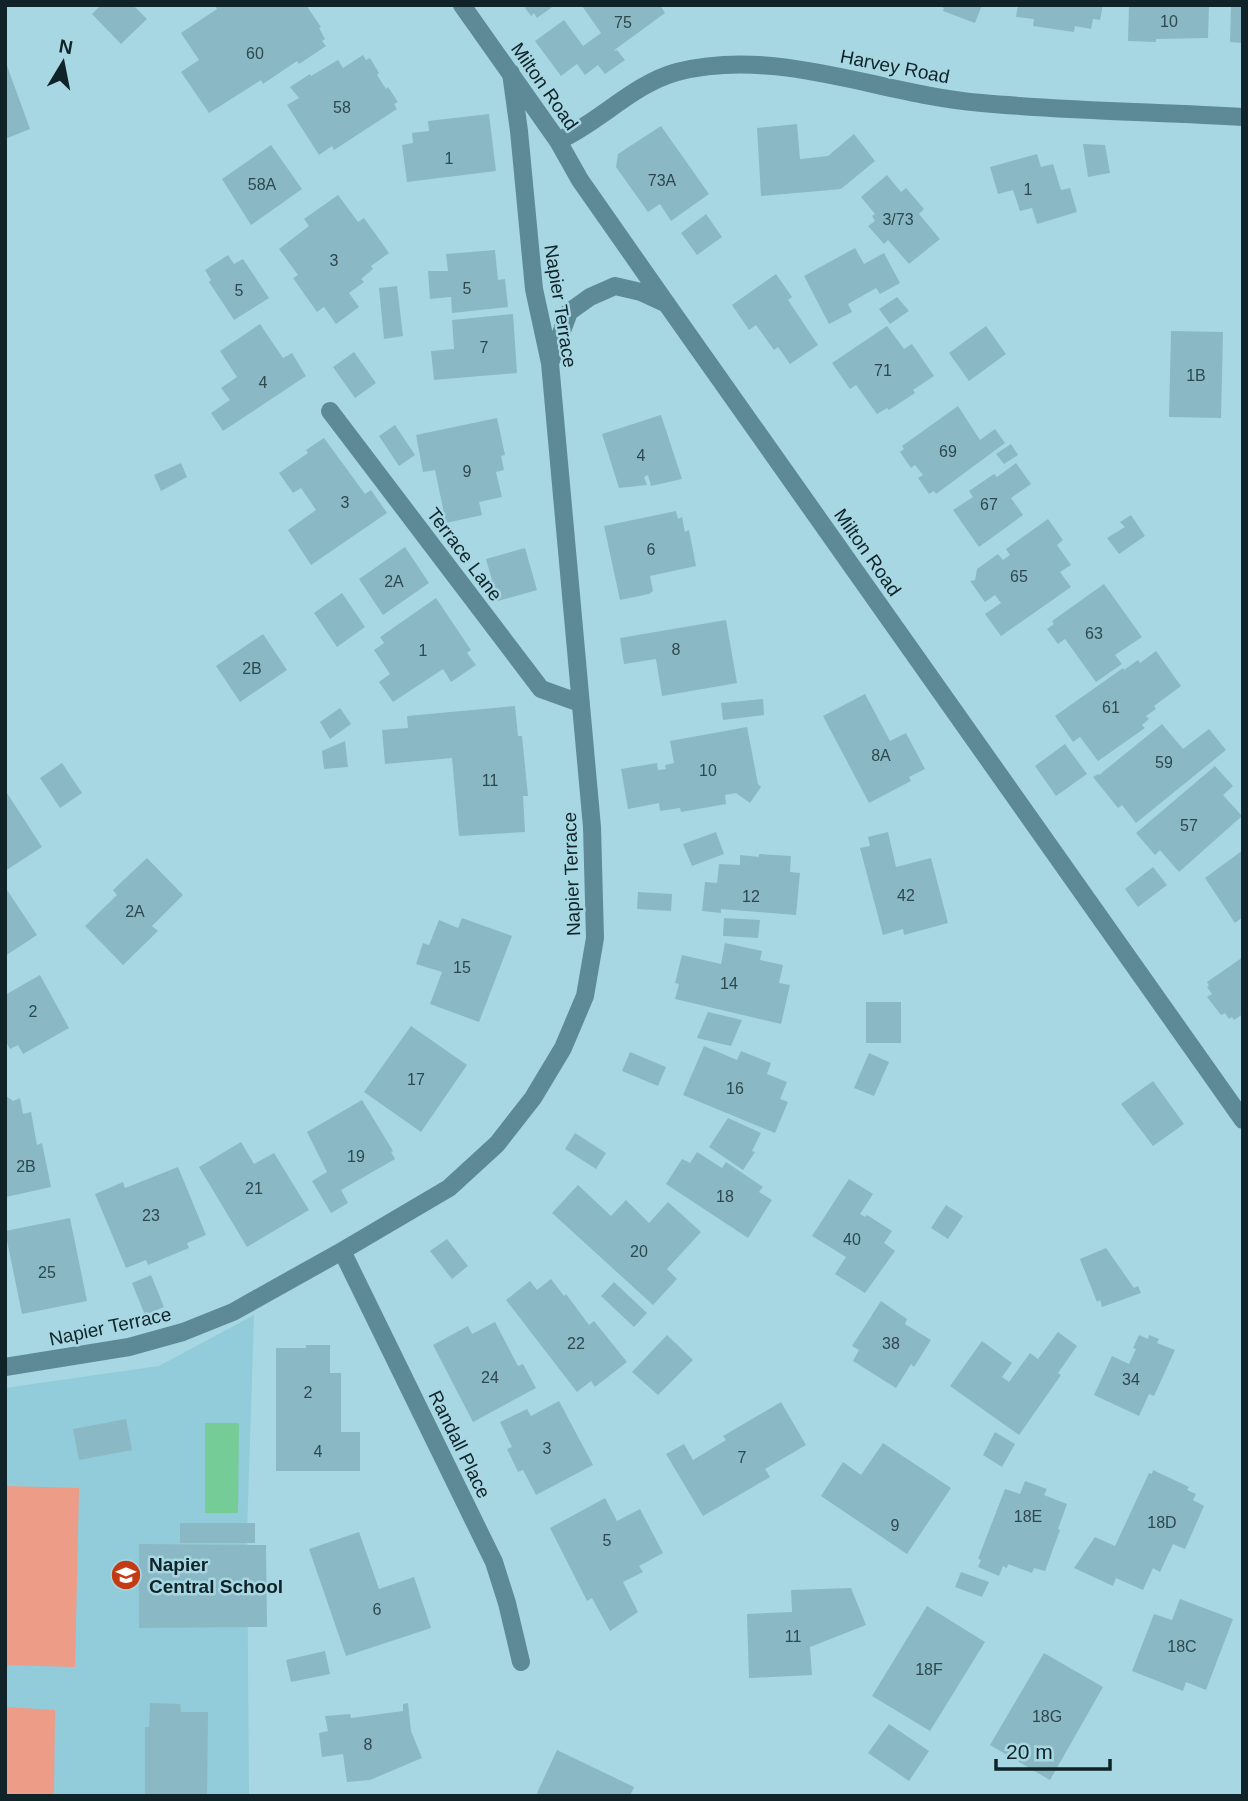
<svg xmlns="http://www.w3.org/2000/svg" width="1248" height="1801" font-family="Arial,sans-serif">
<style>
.built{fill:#92cbd9}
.green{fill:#ec9c87}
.water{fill:#76cc97}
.building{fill:#8ab9c5}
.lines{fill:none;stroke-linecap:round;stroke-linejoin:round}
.minor{stroke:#5d8a96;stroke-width:18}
.labels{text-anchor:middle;stroke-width:5;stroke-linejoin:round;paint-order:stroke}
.number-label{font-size:16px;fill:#2e484f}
.street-label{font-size:19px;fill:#102328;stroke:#a7d7e3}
.poi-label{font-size:19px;font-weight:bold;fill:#102328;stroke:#a7d7e3;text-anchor:start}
</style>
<rect width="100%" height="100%" fill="#a7d7e3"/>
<path class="built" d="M254 1315 247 1534 249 1796H5V1388L159 1366Z"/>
<path class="green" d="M5 1486 79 1488 75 1667 5 1665Z
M5 1707 55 1710 54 1796H5Z"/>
<path class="water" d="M205 1423H239L238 1513H205Z"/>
<path class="building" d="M101 5H133L147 19 121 44 92 14Z
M215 5H306L321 27 319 28 325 39 322 41 326 46 299 64 297 61 263 84 261 80 209 113 181 72 199 60 181 33 217 9Z
M523 5H555L537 18 534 13 531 16Z
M584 5H660L665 13 613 51 617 50 625 60 605 74 598 65 585 75 577 64 561 76 535 41 564 20 583 46 601 33 582 6Z
M937 5H982L975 23 943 11 944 8Z
M1018 5H1103L1100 20 1093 19 1091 29 1075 26 1074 32 1033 26 1034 19 1016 17Z
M1129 5H1209L1208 38 1156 39V42L1128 41Z
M1231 5H1243V43L1230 42Z
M363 55 366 60 370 58 379 73 377 75 386 89 388 87 398 102 394 104 397 109 334 150 332 146 319 155 287 105 299 98 290 87 310 74 311 76 338 60 343 68Z
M6 63 30 129 5 139V64Z
M489 114 496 171 407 182 402 145 413 143 412 133 429 131 428 121Z
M797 124 800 159 828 156 854 134 875 161 841 189 761 196 757 128Z
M661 126 709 194 671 221 660 204 648 212 616 167 618 154Z
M1083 144 1105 145 1110 173 1088 177Z
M271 145 302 189 251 225 222 179Z
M1037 154 1041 167 1053 164 1061 190 1070 188 1077 212 1037 224 1032 208 1020 211 1013 190 998 194 990 167Z
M887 175 901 192 906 188 924 209 919 214 940 239 909 264 888 240 884 244 868 226 875 221 872 216 875 214 861 197Z
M338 195 358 222 364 218 389 253 371 266 373 269 361 279 364 282 349 293 359 307 336 324 324 307 317 312 293 278 298 275 279 249 309 226 304 219Z
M706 214 722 237 697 255 681 233Z
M855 248 864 264 884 253 900 283 880 294 876 288 848 304 852 312 829 324 804 276Z
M495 250 498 280 505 279 508 307 452 313 451 297 430 299 428 271H448L446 254Z
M228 255 234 264 243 259 269 298 234 320 209 282 211 280 205 270Z
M776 274 792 297 788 300 818 345 790 364 778 347 774 350 756 325 749 330 732 305Z
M397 286 403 336 384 339 379 288Z
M897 297 909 311 890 324 879 309Z
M513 314 517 373 434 380 431 351 454 349 452 320Z
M260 324 283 358 292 353 306 376 223 431 211 413 230 400 221 388 237 377 220 351Z
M887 326 904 349 912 344 934 376 913 390 915 393 889 410 887 408 877 414 856 385 850 389 832 363Z
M986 326 1006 354 969 381 949 353Z
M1171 331 1223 332 1221 418 1169 417Z
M354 352 376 383 355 398 333 367Z
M958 406 980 440 995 429 1005 443 936 494 934 491 929 494 918 478 923 475 915 465 911 468 900 452 904 449 902 446Z
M661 415 682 479 651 486 648 475 644 477 647 485 619 488 602 434Z
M497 418 505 455 501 456 504 470 496 472 502 497 479 502 482 515 446 523 435 470 423 472 416 435Z
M395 425 415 455 399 466 379 436Z
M324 438 365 494 371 490 387 513 311 565 288 530 316 510 301 488 293 493 279 473 308 453 306 450Z
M1011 444 1018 455 1004 464 996 454Z
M181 463 187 477 161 491 154 475Z
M1016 463 1031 484 1011 498 1023 515 979 547 953 510 973 497 969 491 994 474 997 477Z
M676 511 678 519 682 517 685 532 689 530 696 566 650 576 653 591 649 594 620 600 604 526Z
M1131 515 1145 536 1119 554 1107 538 1125 527 1120 522Z
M1048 519 1063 540 1057 545 1071 565 1060 572 1071 587 1001 636 985 614 1001 603 995 595 985 602 970 581 975 580 977 569 998 554 1003 560 1010 555 1006 549Z
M405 547 429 583 383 615 359 579Z
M525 548 537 590 498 601 486 559Z
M1104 584 1142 637 1115 655 1122 664 1096 682 1065 639 1058 644 1047 629 1054 624 1052 621Z
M342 593 365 627 337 647 314 613Z
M436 598 471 650 467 653 476 665 451 682 443 669 393 702 379 682 390 674 374 650 384 643 380 637Z
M726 620 737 683 662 696 656 659 624 664 620 638Z
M263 634 287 670 240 702 216 666Z
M1156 651 1181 686 1154 706 1156 709 1146 716 1149 719 1142 725 1145 728 1098 761 1080 737 1073 742 1055 716 1123 668 1124 670 1138 660 1140 663Z
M865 694 890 741 906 733 925 769 909 777 911 781 869 803 823 716Z
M763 699 764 715 723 720 721 703Z
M515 706 518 736H522L528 796H523L525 832 459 836 452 758 385 764 382 730 408 728 407 716Z
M340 708 351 724 330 739 320 722Z
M1162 724 1183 749 1209 729 1226 750 1136 823 1122 805 1118 808 1093 777 1098 774 1099 775Z
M747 727 758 784 761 787 750 803 736 793 725 795 726 804 681 812 680 808 660 811 659 803 628 809 621 769 657 763 658 770 666 769 665 765 674 763 670 741Z
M345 741 348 767 324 769 322 751Z
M1065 744 1087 774 1056 796 1035 766Z
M62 763 82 793 60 808 40 778Z
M1215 766 1233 786 1223 795 1242 816 1179 872 1160 850 1155 855 1136 833Z
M5 790 42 847 5 871Z
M716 832 724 854 692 866 683 844Z
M888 832 896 867 931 858 948 923 904 935 903 929 883 935 860 848 870 846 868 837Z
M1243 850V917L1235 923 1205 878Z
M759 854 791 856 790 872 800 873 796 915 721 909V913L702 911 705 882 717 883 719 864 740 865V855L759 857Z
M147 858 183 895 152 926 158 931 123 965 85 926 117 895 113 890Z
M1153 867 1167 885 1138 907 1125 889Z
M5 887 37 935 5 956Z
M638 892 672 894 671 911 637 909Z
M462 918 512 936 479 1022 430 1004 442 972 416 964 423 943 429 945 439 920 458 928Z
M724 918 760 920 758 938 723 936Z
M725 943 762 951 760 960 783 965 779 983 790 985 781 1024 675 999 679 984 675 983 682 955 721 964Z
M1243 957V1014L1234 1020 1232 1017 1229 1019 1225 1013 1221 1015 1207 997 1212 994 1207 987 1209 986 1207 982Z
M40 975 69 1028 23 1054 18 1045 10 1049 5 1040V995Z
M866 1002H901V1043H866Z
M708 1012 742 1020 731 1046 697 1038Z
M411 1026 467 1065 421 1132 364 1092Z
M704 1046 737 1060 741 1051 771 1063 767 1074 787 1082 780 1099 788 1102 775 1133 683 1095Z
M630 1052 666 1067 658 1086 622 1071Z
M869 1053 889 1062 874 1096 854 1088Z
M1153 1081 1184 1124 1153 1146 1121 1104Z
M5 1095 13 1101 20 1098 23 1114 31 1112 37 1145 42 1143 51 1187 6 1197Z
M362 1100 393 1151 391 1152 395 1159 341 1190 348 1203 331 1213 312 1181 327 1172 307 1132Z
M728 1118 761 1133 752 1151 755 1152 743 1170 709 1147Z
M575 1133 606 1153 596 1169 565 1149Z
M241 1142 254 1164 274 1153 309 1210 247 1247 199 1167Z
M697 1152 722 1168 726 1162 763 1187 759 1192 772 1200 748 1238 666 1184 682 1159 690 1163Z
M178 1167 206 1235 187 1243 189 1248 148 1265 146 1260 126 1268 95 1194 123 1182 125 1188Z
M849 1179 873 1194 860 1214 865 1217 867 1215 892 1231 884 1243 895 1251 865 1293 835 1274 846 1257 812 1236Z
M578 1185 611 1216 626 1200 649 1223 668 1202 701 1232 667 1269 677 1279 653 1305 552 1213Z
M946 1205 963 1216 948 1239 931 1228Z
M70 1218 87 1301 22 1314 5 1231Z
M447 1239 468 1266 452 1279 430 1251Z
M1106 1248 1134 1288 1138 1286 1141 1293 1102 1307 1100 1300 1097 1302 1080 1259Z
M151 1275 164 1307 145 1315 132 1283Z
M551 1279 564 1296 566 1294 589 1325 594 1321 627 1362 595 1387 591 1381 577 1392 506 1300 530 1281 537 1290Z
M614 1282 647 1313 634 1327 601 1296Z
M881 1301 907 1319 905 1324 931 1340 914 1367 911 1364 896 1388 853 1361 859 1350 852 1346Z
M495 1322 518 1366 523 1364 536 1388 473 1422 433 1345 468 1326 472 1334Z
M1058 1332 1077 1346 1058 1373 1061 1375 1019 1435 950 1386 982 1341 1012 1363 1002 1377 1009 1382 1030 1353 1038 1359Z
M667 1335 693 1360 658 1395 632 1372Z
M1139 1335 1148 1339 1149 1335 1159 1339 1157 1343 1175 1350 1154 1396 1149 1394 1139 1416 1094 1395 1112 1356 1129 1364 1136 1349 1133 1348Z
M306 1345H330V1373H341V1432H360V1471H276V1348H306Z
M559 1401 593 1465 536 1495 523 1470 518 1472 507 1449 512 1447 500 1422 527 1409 531 1416Z
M781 1402 806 1445 765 1469 770 1477 703 1516 666 1454 684 1444 693 1460 726 1440 723 1436Z
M126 1419 132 1450 79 1460 73 1429Z
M995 1432 1015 1444 1002 1467 983 1455Z
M883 1443 951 1488 907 1554 821 1496 843 1462 861 1475Z
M1153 1470 1189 1487 1187 1490 1196 1494 1193 1500 1204 1506 1185 1549 1173 1544 1160 1572 1153 1568 1143 1590 1116 1578 1113 1586 1074 1568 1095 1537 1115 1546 1149 1473 1152 1474Z
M1025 1481 1047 1489 1044 1495 1067 1504 1058 1529 1060 1530 1045 1571 1034 1568 1032 1573 1008 1564 1007 1568 1003 1566 999 1576 978 1567 981 1560 978 1559 1005 1489 1020 1494Z
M605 1498 617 1521 640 1509 663 1553 639 1566 643 1572 623 1582 638 1612 610 1631 592 1598 587 1601 550 1528Z
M180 1523H255V1543H180Z
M359 1532 379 1589 414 1577 431 1628 346 1656 309 1549Z
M139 1544 266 1545 267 1627 139 1628Z
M961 1572 989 1582 982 1597 955 1587Z
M851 1588 866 1625 810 1647 812 1675 749 1678 747 1614 792 1612 791 1590Z
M1180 1599 1233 1619 1206 1690 1186 1682 1183 1691 1132 1671 1154 1614 1172 1620Z
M927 1606 985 1642 930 1731 872 1696Z
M325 1651 330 1674 291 1682 286 1660Z
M1044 1653 1103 1687 1050 1780 990 1745Z
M150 1703 180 1704 181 1712H208L207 1796H145V1727H149Z
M408 1703 411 1731 422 1758 370 1780 347 1782 343 1754 322 1757 319 1733 328 1731 325 1716 350 1714 351 1718 403 1711V1704Z
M889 1724 929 1751 909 1781 868 1753Z
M557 1750 634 1787 630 1796H541L537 1793Z"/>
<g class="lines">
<path class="minor" d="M462 5 558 141 580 180 666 303 1243 1120
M558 141C600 122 633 84 677 72 779 46 881 95 982 103 1069 111 1156 112 1243 117
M550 363 569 312 590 297 615 286 641 292 665 303
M330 411 541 689 580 703
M342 1251 494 1562 507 1603 521 1662
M5 1367 129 1347 183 1332 233 1312 342 1251 449 1188 497 1144 533 1098 563 1048 585 996 595 938 592 827 550 363 534 289 519 131 511 73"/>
</g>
<defs>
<g id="school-disc" transform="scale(1.575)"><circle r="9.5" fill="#c43b13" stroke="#a7d7e3"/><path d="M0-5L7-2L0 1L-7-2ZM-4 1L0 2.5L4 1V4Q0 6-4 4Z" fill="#fff"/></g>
</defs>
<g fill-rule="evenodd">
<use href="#school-disc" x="126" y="1575"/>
</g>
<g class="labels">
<g class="number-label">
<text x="1169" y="27">10</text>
<text x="623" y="28">75</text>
<text x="255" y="59">60</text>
<text x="342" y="113">58</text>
<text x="449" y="164">1</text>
<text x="662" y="186">73A</text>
<text x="262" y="190">58A</text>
<text x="1028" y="195">1</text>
<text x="898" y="225">3/73</text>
<text x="334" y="266">3</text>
<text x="467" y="294">5</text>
<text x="239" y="296">5</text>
<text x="484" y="353">7</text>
<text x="883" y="376">71</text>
<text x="1196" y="381">1B</text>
<text x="263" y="388">4</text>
<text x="948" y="457">69</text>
<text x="641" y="461">4</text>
<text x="467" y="477">9</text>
<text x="345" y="508">3</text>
<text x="989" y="510">67</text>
<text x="651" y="555">6</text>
<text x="1019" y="582">65</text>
<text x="394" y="587">2A</text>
<text x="1094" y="639">63</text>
<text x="676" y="655">8</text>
<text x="423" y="656">1</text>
<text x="252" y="674">2B</text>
<text x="1111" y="713">61</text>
<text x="881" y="761">8A</text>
<text x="1164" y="768">59</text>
<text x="708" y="776">10</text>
<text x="490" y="786">11</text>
<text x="1189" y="831">57</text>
<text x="906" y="901">42</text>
<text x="751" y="902">12</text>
<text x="135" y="917">2A</text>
<text x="462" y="973">15</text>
<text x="729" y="989">14</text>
<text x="33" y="1017">2</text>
<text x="416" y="1085">17</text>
<text x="735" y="1094">16</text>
<text x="356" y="1162">19</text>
<text x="26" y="1172">2B</text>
<text x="254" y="1194">21</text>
<text x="725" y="1202">18</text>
<text x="151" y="1221">23</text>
<text x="852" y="1245">40</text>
<text x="639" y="1257">20</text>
<text x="47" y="1278">25</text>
<text x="576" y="1349">22</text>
<text x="891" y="1349">38</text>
<text x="490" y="1383">24</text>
<text x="1131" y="1385">34</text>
<text x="308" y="1398">2</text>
<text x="547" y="1454">3</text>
<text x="318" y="1457">4</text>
<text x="742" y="1463">7</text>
<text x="1028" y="1522">18E</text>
<text x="1162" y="1528">18D</text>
<text x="895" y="1531">9</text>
<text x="607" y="1546">5</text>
<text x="377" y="1615">6</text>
<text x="793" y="1642">11</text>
<text x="1182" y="1652">18C</text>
<text x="929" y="1675">18F</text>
<text x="1047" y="1722">18G</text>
<text x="368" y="1750">8</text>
</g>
<g class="street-label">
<text transform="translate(895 66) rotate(11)" y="7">Harvey Road</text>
<text transform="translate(545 86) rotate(55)" y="7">Milton Road</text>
<text transform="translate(561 306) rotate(81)" y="7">Napier Terrace</text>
<text transform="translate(868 552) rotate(55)" y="7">Milton Road</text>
<text transform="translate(465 554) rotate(53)" y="7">Terrace Lane</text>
<text transform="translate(571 874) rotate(-92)" y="7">Napier Terrace</text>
<text transform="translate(110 1326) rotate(-12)" y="7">Napier Terrace</text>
<text transform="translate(460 1444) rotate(64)" y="7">Randall Place</text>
</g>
<g class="poi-label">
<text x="149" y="1571">Napier<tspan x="149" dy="22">Central School</tspan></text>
</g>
</g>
<rect width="1248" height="1801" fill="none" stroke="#102328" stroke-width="14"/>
<g transform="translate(63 63) rotate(10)" stroke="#a7d7e3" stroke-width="5" paint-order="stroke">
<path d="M0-5L12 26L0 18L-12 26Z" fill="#102328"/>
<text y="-10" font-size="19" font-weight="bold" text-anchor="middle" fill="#102328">N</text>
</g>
<path d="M996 1759v10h114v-10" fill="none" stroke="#102328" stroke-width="3.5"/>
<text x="1006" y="1759" font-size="21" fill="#102328" stroke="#a7d7e3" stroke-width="5" paint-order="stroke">20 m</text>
</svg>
